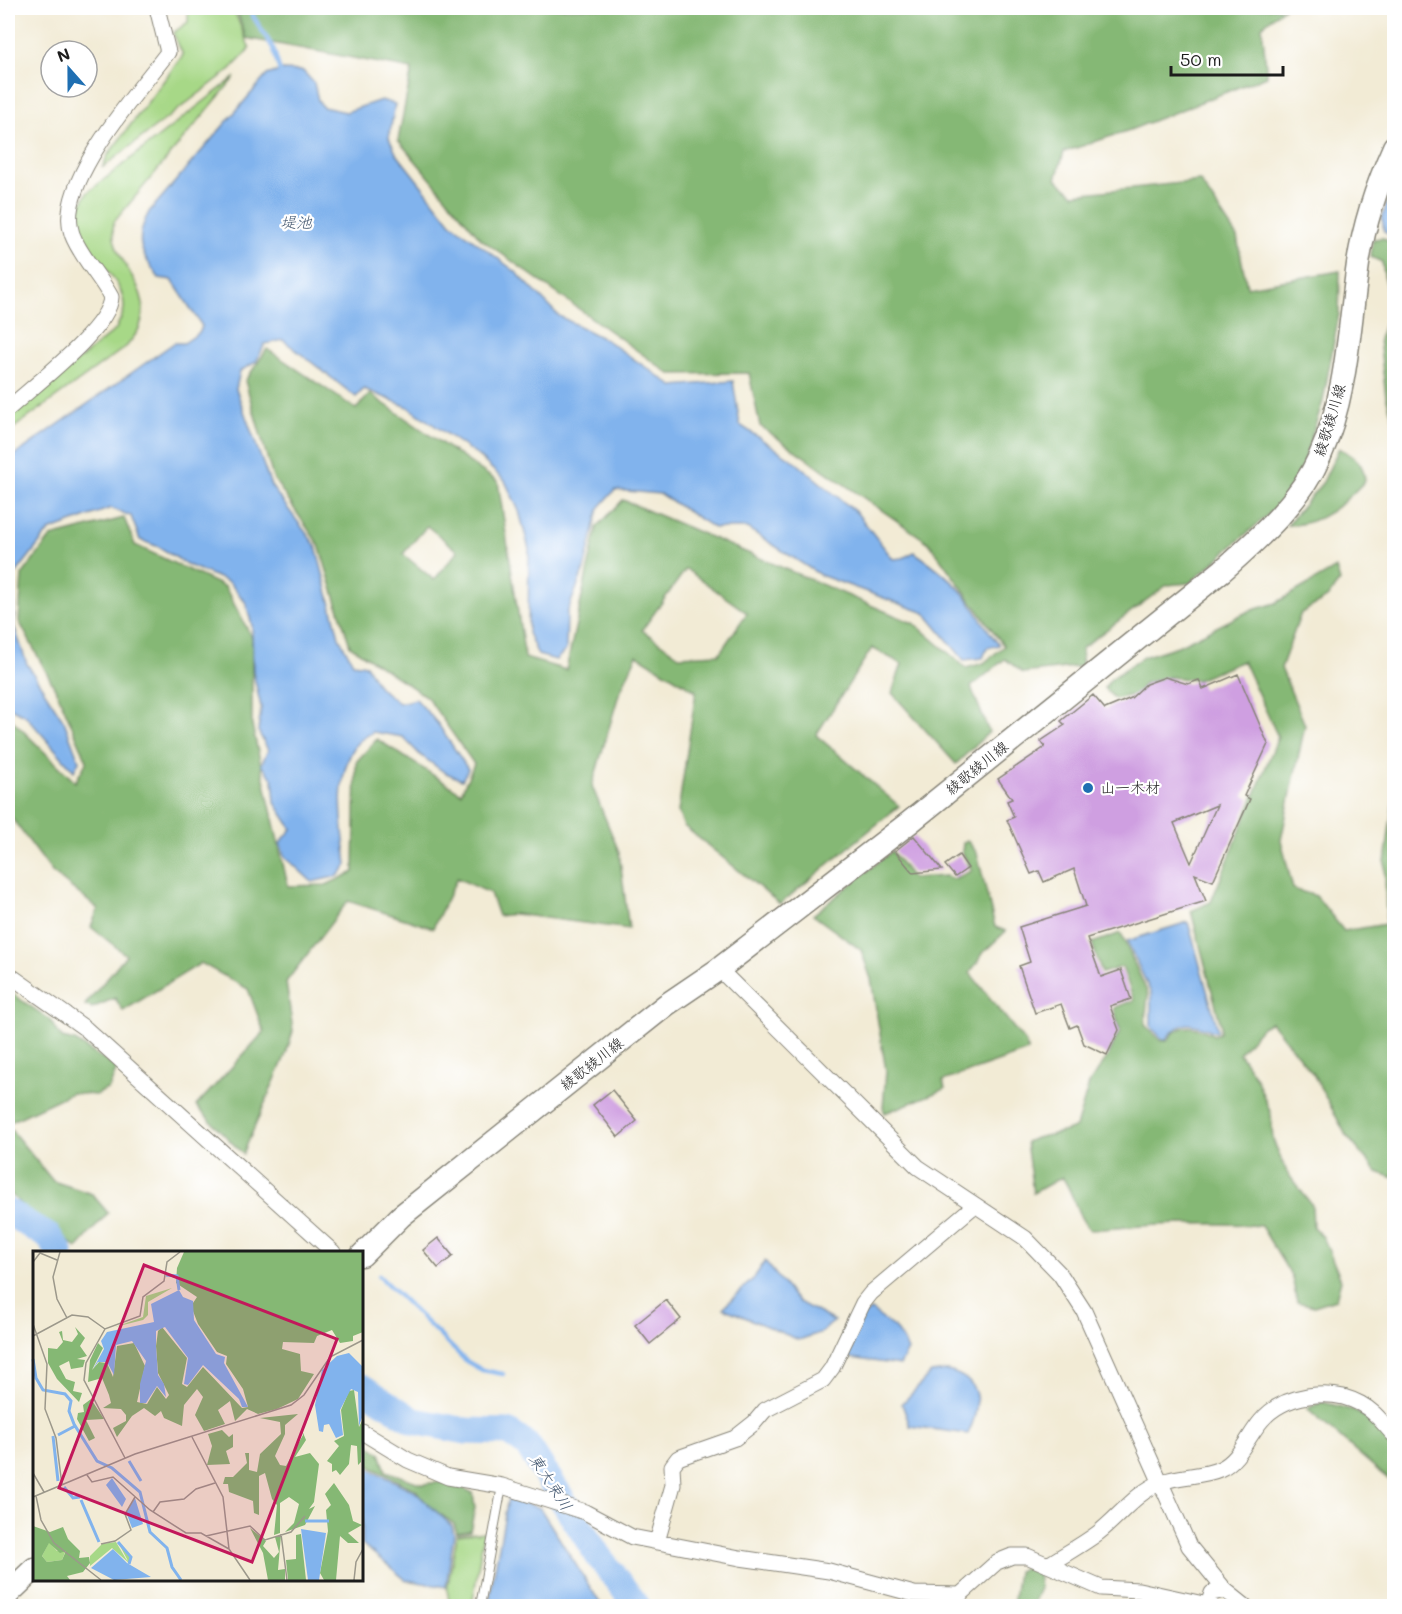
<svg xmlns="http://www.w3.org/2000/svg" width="1402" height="1614" font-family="Mali,'Klee One',sans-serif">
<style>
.green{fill:#a7d887;stroke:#627a52;stroke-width:1.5}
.forest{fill:#85b874;stroke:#506a48;stroke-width:1.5;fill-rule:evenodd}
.water{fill:#81b3ed;stroke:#4e6884;stroke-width:1.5}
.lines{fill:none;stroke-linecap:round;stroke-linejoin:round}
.stream{stroke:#81b3ed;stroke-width:4.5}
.river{stroke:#81b3ed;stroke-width:27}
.building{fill:#cf9fe1;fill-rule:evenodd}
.service-casing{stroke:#878478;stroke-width:10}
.minor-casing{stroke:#878478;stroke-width:17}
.secondary-casing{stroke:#878478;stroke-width:25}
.service{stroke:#fff;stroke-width:8}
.minor{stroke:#fff;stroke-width:15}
.secondary{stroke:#fff;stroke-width:22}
.poi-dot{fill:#1f6fb2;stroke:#fff;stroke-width:2}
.labels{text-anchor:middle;stroke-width:4.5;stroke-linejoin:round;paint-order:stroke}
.street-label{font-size:15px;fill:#1c1c1c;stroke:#fff}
.poi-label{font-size:15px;fill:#1c1c1c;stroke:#fff;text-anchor:start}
.water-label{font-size:16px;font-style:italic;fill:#445870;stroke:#fff}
.inset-river{fill:none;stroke:#81b3ed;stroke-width:3}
.inset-road{fill:none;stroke:#9c988b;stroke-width:1.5}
.view{fill:#c2185b;fill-opacity:0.15;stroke:#c2185b;stroke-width:3}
.inset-edge{fill:none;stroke:#1c1c1c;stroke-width:3}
</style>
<rect width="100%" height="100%" fill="#fff"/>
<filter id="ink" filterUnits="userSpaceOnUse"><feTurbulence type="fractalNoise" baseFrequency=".0167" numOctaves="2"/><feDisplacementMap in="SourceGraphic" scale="12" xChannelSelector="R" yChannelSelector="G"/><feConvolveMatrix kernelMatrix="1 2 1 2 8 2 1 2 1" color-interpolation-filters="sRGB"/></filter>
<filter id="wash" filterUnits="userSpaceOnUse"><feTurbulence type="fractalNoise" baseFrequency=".008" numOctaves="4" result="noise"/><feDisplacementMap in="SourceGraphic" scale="24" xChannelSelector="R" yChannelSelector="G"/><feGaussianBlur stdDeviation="1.35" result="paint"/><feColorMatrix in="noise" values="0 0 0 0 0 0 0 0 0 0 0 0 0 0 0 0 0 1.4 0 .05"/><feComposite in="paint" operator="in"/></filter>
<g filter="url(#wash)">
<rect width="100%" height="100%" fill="#f2ebd5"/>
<path class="green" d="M190 8H233L250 49 231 69 102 168 108 155 183 55 173 33 188 22V10Z
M235 77 114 222C106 260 156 284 140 326 138 333 131 340 127 346L8 432V419L116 329C118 323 124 314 124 308 126 268 53 240 88 192Z
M484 1532 472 1606H450L447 1590 457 1535Z"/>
<path class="forest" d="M236 8H1284L1262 26 1267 76 1130 130 1064 152 1056 179 1074 194 1200 181 1237 237 1247 287 1340 271 1339 314 1323 401 1300 472 1278 506 1190 583 1167 585 1082 648V666L1023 673 1005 659 971 687 989 732 956 764 892 693 902 664 872 648 816 735 899 806 780 904 684 826 678 812 696 691 637 655 619 694 592 786 619 852 629 929 515 914 498 916 490 893 457 878 433 928 348 901 286 982 293 1031 286 1054 243 1154 196 1106 264 1032 248 989 201 963 123 1011 115 998 92 1008 85 1005 126 955 91 927 98 909 52 872 8 813V716L75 782 87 761 58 694 19 621 22 575 51 537 124 518 135 545 225 587 252 638V725L288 886 326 885 354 872 356 762 377 739 461 793 474 764 427 697 350 646 319 545 273 478 245 381 267 349 356 409 370 394 498 482 525 658 566 670 597 527 623 500 915 624 966 668 984 663 1004 646 929 543 760 426 749 373 670 374 481 239 398 140 412 69 246 38ZM427 526 458 551 434 580 403 554ZM686 569 747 613 719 654 679 656 642 630Z
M1383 238 1394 245V422L1386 396 1379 339 1390 308 1382 262 1371 257 1373 239Z
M1339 448C1355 457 1364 462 1365 481 1344 503 1321 526 1287 525L1323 482Z
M1336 568 1340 581 1327 598 1301 613 1281 668 1305 725 1281 840 1293 889 1316 896 1344 931 1386 924 1385 862 1394 795V1178L1377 1172 1346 1135 1313 1074 1271 1022 1262 1027 1239 1053 1256 1078 1271 1114 1273 1140 1288 1174 1312 1205 1313 1227 1323 1237 1341 1280 1336 1299 1314 1306 1297 1302 1292 1277 1261 1226C1203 1221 1148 1225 1090 1230 1075 1215 1075 1194 1062 1177L1033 1193 1026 1142C1043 1133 1056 1137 1076 1127L1089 1084 1108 1056 1120 1031 1114 1008 1134 1000 1122 967 1102 973 1092 943 1121 933 1148 994 1145 1025 1161 1041 1168 1040C1180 1021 1196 1026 1214 1035L1220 1033 1221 1026 1191 911 1211 902 1278 737 1243 661 1197 680 1170 677 1145 683 1136 694 1115 699 1104 688 1111 679 1143 657 1178 646 1249 611 1276 603Z
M967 840 977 853 995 927 1006 931 984 952 970 973 1025 1042 1028 1051 943 1081 945 1089 885 1113 883 1108 886 1071 871 979 861 950 813 915 892 851 912 878 946 876 953 879 972 871 962 852 963 843Z
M8 991 49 1019 62 1038 75 1041 117 1068 109 1088 96 1095 71 1093 8 1123Z
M8 1126 53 1181 92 1194 108 1213 77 1248 24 1208 8 1191Z
M1322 1402C1359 1410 1368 1416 1394 1442V1484L1307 1409Z
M362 1440 380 1453 386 1471 422 1484 442 1482 454 1484 473 1493 475 1508 470 1531 457 1533 454 1524 429 1506 416 1490 371 1467 362 1448Z
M1031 1566 1038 1573 1040 1588 1034 1602 1038 1606H1013L1018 1571Z"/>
<path class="water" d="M282 70 303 71 314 83 318 100 323 107 346 112 381 100 395 104 389 138 396 153 451 223 516 272 559 316 606 340 673 386 733 381 740 425 793 460 857 513 893 559 903 558 914 552C934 565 952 579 967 598 978 614 987 630 999 645L987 648 983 658 964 660 925 613 820 575 747 528H714L660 494 615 490 599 508 584 569 567 613 566 650 556 660 538 655 528 633 529 549 519 511 505 481 478 456 408 407 364 389 356 397 283 340 265 344 256 362 240 371 236 389 271 486 316 546 339 637 353 663 366 665 379 687 399 703 416 699 438 724 468 769 462 780 444 772 419 754 403 737 373 732C367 736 358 740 355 746 333 781 343 827 347 865L338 876 312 882 284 856 280 843 292 829 275 803 273 779 261 765 268 750 258 731 261 707 253 672 252 626 246 603 229 582 188 565 159 547 140 540 131 516 111 508 49 531 14 576V626L27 664 64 721 79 761 74 771 25 715 8 707V460L174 343H184L200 332 202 326 172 280 159 278C141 253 133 241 149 212L267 75Z
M1394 181V239L1384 231 1382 218Z
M1188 922 1218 1030 1216 1032C1192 1024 1184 1017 1166 1039H1162L1151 1027V993L1127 941Z
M765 1261 797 1301 834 1321 822 1332 799 1340 723 1308 754 1278Z
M871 1310 897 1330 908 1350 900 1365 843 1357 862 1315Z
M947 1371C983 1379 981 1406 968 1434L910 1426 902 1404 931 1373Z
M362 1453 369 1469 414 1491 452 1526 454 1534 446 1587 406 1580 362 1544Z
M508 1498 540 1508 602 1606H488Z"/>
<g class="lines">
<path class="stream" d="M248 8 273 48 281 75
M379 1276 466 1361 482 1370 503 1374
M31 1599 41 1606"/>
<path class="river" d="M8 1212 49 1237 60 1252
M362 1387 414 1421 466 1431 508 1432 528 1446 599 1557 637 1606"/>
</g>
<g id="blocks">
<path class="building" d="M1238 674 1268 744 1244 796 1250 799 1213 881 1195 874 1206 901 1087 938 1101 977 1121 970 1131 999 1110 1006 1119 1030 1107 1055 1084 1044 1077 1025 1070 1028 1061 1004 1035 1013 1019 966 1030 962 1019 927 1086 906 1074 869 1044 882 1039 871 1031 874 1007 820 1014 817 1007 801 1012 799 998 779 1045 747 1041 741 1065 725 1061 721 1093 695 1105 709 1131 698 1146 684 1165 677 1188 684 1199 680 1203 689ZM1217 805 1191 863 1174 823Z
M914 836 942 870 913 873 895 851Z
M959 855 968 868 955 877 945 865Z
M612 1090 637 1121 618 1137 593 1105Z
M438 1238 453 1256 438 1268 423 1250Z
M666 1300 681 1319 650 1344 635 1325Z"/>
</g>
</g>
<g filter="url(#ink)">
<use href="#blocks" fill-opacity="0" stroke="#878478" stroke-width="1.5"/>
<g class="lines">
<g class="service-casing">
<path id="service" d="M480 1606 502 1486"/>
</g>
<g class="minor-casing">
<path id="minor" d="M8 409C33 386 110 328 111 297 100 276 80 256 72 234 54 184 139 91 168 52L157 8
M719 969 918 1167 1025 1238 1060 1274 1084 1311 1189 1546 1225 1590 1245 1606
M8 974 86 1029 333 1252
M362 1432 408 1460 448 1477 502 1486 585 1512 632 1537 740 1558 829 1571 914 1594 960 1595 997 1562 1012 1556H1027L1101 1588 1139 1590 1208 1605 1212 1593 1225 1590
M657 1542 673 1485 672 1466 678 1458 735 1438 754 1423 765 1410 823 1380 832 1368 863 1303 871 1293 975 1205
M1048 1565C1065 1554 1082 1545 1098 1533 1120 1516 1135 1493 1162 1482 1180 1475 1202 1477 1220 1469 1239 1461 1248 1436 1261 1421 1283 1394 1331 1387 1361 1404 1376 1412 1383 1424 1394 1435"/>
</g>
<g class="secondary-casing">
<path id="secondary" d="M362 1255 401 1216 666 1005 719 969 910 822 1223 570C1260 537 1300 502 1320 456 1347 396 1349 328 1358 264 1364 224 1377 185 1394 147
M8 1594 34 1569"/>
</g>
<use href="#service" class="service"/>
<use href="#minor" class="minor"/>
<use href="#secondary" class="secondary"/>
</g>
</g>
<circle class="poi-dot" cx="1088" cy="788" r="6"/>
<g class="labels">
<g class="street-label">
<text transform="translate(1330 420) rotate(-73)" y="5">綾歌綾川線</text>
<text transform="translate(977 768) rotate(-39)" y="5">綾歌綾川線</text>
<text transform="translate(592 1064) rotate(-38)" y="5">綾歌綾川線</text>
</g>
<g class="poi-label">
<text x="1100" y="793">山一木材</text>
</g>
<g class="water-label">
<text x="296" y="228">堤池</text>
<text transform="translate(551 1482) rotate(57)" y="6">東大束川</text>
</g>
</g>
<g transform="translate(33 1251)">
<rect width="330" height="330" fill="#f2ebd5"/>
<path d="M139 37 115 51V64L110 69 82 76 110 66 113 45ZM16 291 24 300 33 299 29 309 14 311 9 305ZM83 291 93 308 95 310 85 291 98 306 96 312 79 297 57 315V305L69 293Z" fill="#a7d887"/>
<path d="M151 1H330V81L320 85V90L307 92 299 79 284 85 281 92 250 91 249 98 267 103 268 120 281 123 265 148 244 158 225 163 214 158 202 170 197 150 185 159 192 173 171 180 162 164 170 146 164 138 151 154 149 175 131 167 128 160 122 165 111 157 99 165 84 186 80 177 93 170V164L88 158 70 157 78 152 76 144 69 127 55 131 57 109 65 92 70 97 59 119 66 111 74 112 80 126 84 95 101 92 112 115 104 151 114 153 124 136 133 148 136 144 125 122 123 95 125 80 129 76 154 107 149 133 154 136 170 116 209 157 215 156 210 138 193 113 194 105 184 101 165 73 158 55 164 46 143 32 144 17ZM42 76 52 87 47 95 54 105 44 108 52 109 50 116 38 118 36 110 26 115 33 128 42 131 40 140 49 142 46 151 24 128 15 112V97L24 98 30 91 26 81 29 80 30 89 39 91 45 83ZM321 139 326 176 330 168 328 211 325 214 324 195 318 194 316 213 307 224 303 219 299 221V213L294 210 306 195 301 190 311 185 308 159 316 140ZM58 148 71 168 53 169 62 187 56 190 44 168 45 162 51 161 50 154ZM265 163 252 174V183L242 205 247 214 253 215 270 184 268 177 273 189 262 206 277 202 286 213 281 251 276 258 282 255 272 274 252 281 261 272 266 253 256 246 247 252V282L241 284 244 254 239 248 232 222 226 225V264L221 262 220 250 196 241 195 233H190L192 226H200L214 212 212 202H216V219L224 221 227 203 248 183 247 171 227 167ZM189 179 196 186 200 183V196L193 200 197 213 174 214 179 195 175 183ZM301 232 316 254 320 270 329 274 315 282 326 292H315L307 285 303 329H291L287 322 295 280 293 259 298 254 292 243ZM0 275 17 281 30 276 35 288 47 300 46 307 56 306 57 312 50 321 34 325 37 329H0ZM16 292 27 302 33 300 29 309 14 311 9 305ZM217 277 233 290 230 295 241 307 246 301 242 286 248 284 245 319 252 318V329H235L230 302ZM268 283 273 329H255L253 309 263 308V284Z" fill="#85b874" fill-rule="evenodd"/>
<path d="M146 39 150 46 160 50 161 69 183 103 192 106 191 112 215 156H209L206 148 170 114 155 134 151 133 155 107 132 76 123 80V95L125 124 131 133 133 146 124 135 113 152H107V133L113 110 99 90 83 94 81 124 74 111H65L60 118 71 98 68 90 74 81 121 71 118 53ZM316 102 330 116V164L326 175 325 141 318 138 307 159 310 184 303 187 296 173 291 174 290 181 286 180 282 154 289 119 304 105ZM79 227 93 248 89 256 73 234ZM102 247 110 273 99 277 93 261ZM268 278 293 282 286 329H275ZM80 298 94 312 118 326 81 329 58 317Z" fill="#81b3ed"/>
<path class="inset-river" d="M133 24 144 25 146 39M0 108 3 127 10 139 32 143 38 150 36 160 41 173 64 210 79 217 107 241 117 281 134 297 139 316 148 329M25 184 42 175M20 185 25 230M96 210 108 230M31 236 40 247 47 246M48 249 66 291M272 270H296M85 291 98 306 96 313"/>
<path class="inset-road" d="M27 1 20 26 24 48 34 67M0 11 7 2 24 9M0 73 14 113 12 158 23 187 29 234M72 78 53 112 51 129 92 207M0 85 39 64 55 66 72 78 107 65 110 46 131 30 134 11 147 1M159 186 190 246 196 298 217 329M0 222 11 241M54 224 59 231 80 226 117 259 153 282H168L196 298M3 245 8 269 21 292 68 329M0 246 102 203 258 154 271 144 297 106 330 89M120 261 127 251 151 248 163 238 182 232M248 283 254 329M173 285 217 275 232 289 258 281 272 265M68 293 82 290 98 279 92 263 102 246M321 329 323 311 330 298"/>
<path class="view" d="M111 14 304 88 219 311 26 237Z"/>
<rect width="330" height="330" class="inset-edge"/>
</g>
<rect width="1402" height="1614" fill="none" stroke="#fff" stroke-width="30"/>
<g transform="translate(69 69) rotate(339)"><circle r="28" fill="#ffffff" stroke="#a4a4a4" stroke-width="1.5"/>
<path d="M0-4.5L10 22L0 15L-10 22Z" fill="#1f6fb2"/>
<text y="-9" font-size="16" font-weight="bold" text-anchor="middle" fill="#1c1c1c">N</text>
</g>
<path d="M1171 66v9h112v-9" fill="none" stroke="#1c1c1c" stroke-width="3"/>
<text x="1180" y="66" font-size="18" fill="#1c1c1c" stroke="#ffffff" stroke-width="4.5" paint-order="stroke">50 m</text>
</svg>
